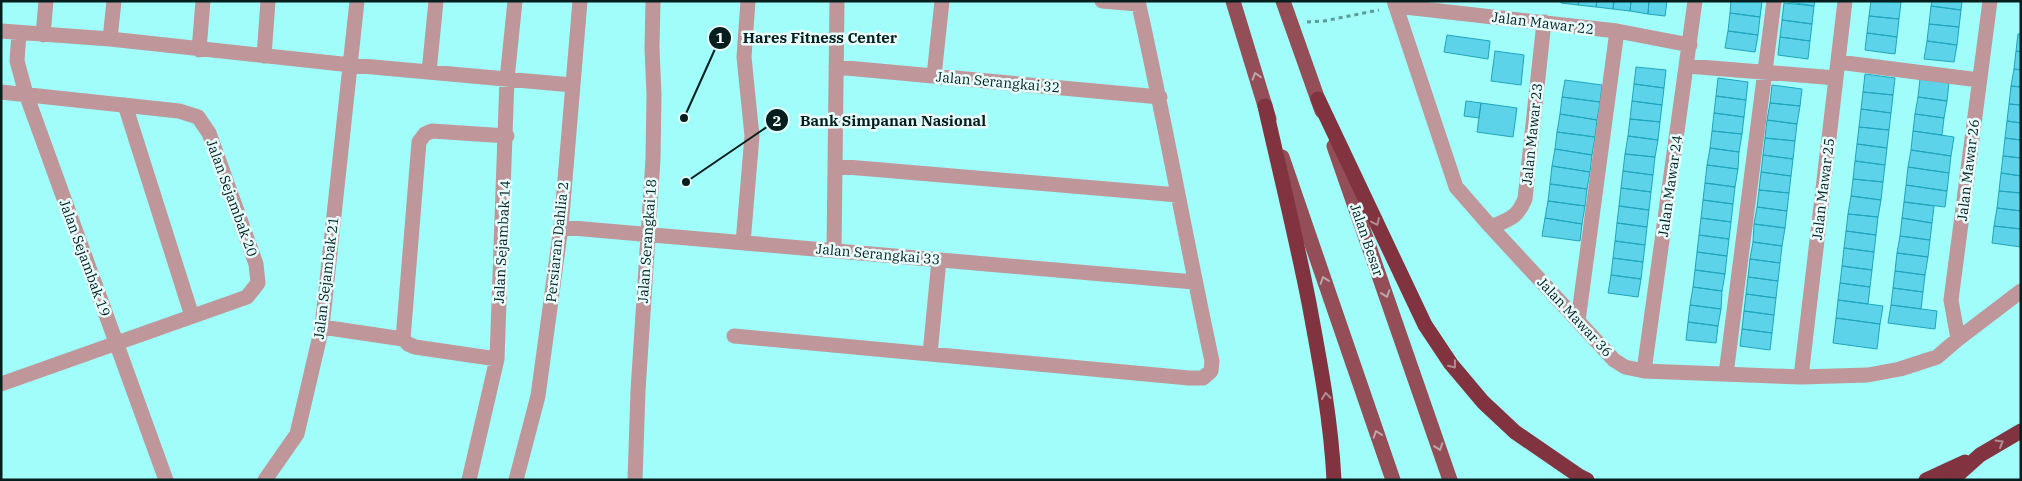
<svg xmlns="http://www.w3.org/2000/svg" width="2022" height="481" font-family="'IBM Plex Serif',serif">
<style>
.building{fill:#5dd3ea;stroke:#1fa5bb}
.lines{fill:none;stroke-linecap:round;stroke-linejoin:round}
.path{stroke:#5b9a97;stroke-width:3;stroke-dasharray:4 4;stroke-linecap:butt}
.minor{stroke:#bf9699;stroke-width:15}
.major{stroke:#944e57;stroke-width:15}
.highway{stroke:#823340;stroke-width:15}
.oneway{stroke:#bea5a9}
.oneway2{stroke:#af8d94}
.labels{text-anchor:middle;stroke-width:5;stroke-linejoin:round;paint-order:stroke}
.street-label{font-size:14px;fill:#041f1e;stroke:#e7fcfb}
.leader{fill:none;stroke:#041f1e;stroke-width:2}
.callout-dot{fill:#041f1e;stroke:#e7fcfb;stroke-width:2}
.mark-label{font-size:15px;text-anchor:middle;font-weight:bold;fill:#fff}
.callout-label{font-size:15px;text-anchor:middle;font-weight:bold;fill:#041f1e;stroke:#e7fcfb;stroke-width:5;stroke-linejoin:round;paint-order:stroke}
</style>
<rect width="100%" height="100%" fill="#a1fdf9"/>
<path class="building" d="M1561 1H1579L1578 5 1561 3Z
M1579 1H1597L1596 7 1578 5Z
M1597 1H1614L1613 9 1596 7Z
M1614 1H1631L1630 11 1613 9Z
M1631 1H1649L1648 14 1630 11Z
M1649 1H1667L1665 16 1648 14Z
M1731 1H1762L1760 17 1730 13Z
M1784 1H1815L1814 6Z
M1871 1 1901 2 1899 19 1869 16Z
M1932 1H1962L1961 10 1931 6Z
M1784 3 1814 6 1812 24 1782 20Z
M1931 6 1961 10 1959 27 1929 24Z
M1730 13 1760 17 1758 35 1728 31Z
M1869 16 1899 19 1897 37 1867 33Z
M1782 20 1812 24 1810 41 1780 37Z
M1929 24 1959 27 1957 45 1927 41Z
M1728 31 1758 35 1755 52 1725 48Z
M1867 33 1897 37 1895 54 1865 50Z
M2018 34H2021V52L2016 51Z
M1447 35 1490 41 1488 59 1444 52Z
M1780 37 1810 41 1808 59 1778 55Z
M1927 41 1957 45 1954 62 1924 59Z
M1495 51 1524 55 1521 85 1491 81Z
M2016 51 2021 52V70L2014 69Z
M1636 67 1666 70 1664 88 1634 84Z
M2014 69 2021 70V87L2011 86Z
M1865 74 1895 78 1893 95 1863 92Z
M1718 78 1748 82 1746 100 1716 96Z
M1920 79 1949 83 1947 101 1918 97Z
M1565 80 1602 85 1600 102 1562 97Z
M1634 84 1664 88 1662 105 1632 101Z
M1772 85 1802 89 1800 106 1770 103Z
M2011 86 2021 87V105L2009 104Z
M1863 92 1893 95 1891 113 1861 109Z
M1716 96 1746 100 1744 117 1714 113Z
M1562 97 1600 102 1597 120 1560 114Z
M1918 97 1947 101 1944 118 1915 114Z
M1466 101 1481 103 1479 118 1464 116Z
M1632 101 1662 105 1660 122 1630 119Z
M1481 103 1517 108 1513 137 1477 132Z
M1770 103 1800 106 1797 124 1767 120Z
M2009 104 2021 105V123L2007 121Z
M1861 109 1891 113 1889 130 1859 127Z
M1714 113 1744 117 1742 134 1712 131Z
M1560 114 1597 120 1595 137 1557 132Z
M1915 114 1944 118 1942 135 1913 131Z
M1630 119 1660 122 1658 140 1628 136Z
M1767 120 1797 124 1795 141 1765 138Z
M2007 121 2021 123V140L2005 138Z
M1859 127 1889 130 1887 148 1857 144Z
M1712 131 1742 134 1739 152 1710 148Z
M1913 131 1954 137 1951 156 1911 150Z
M1557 132 1595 137 1592 155 1555 149Z
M1628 136 1658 140 1655 157 1625 154Z
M1765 138 1795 141 1793 159 1763 155Z
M2005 138 2021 140V158L2003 156Z
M1857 144 1887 148 1885 165 1855 161Z
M1710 148 1739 152 1738 169 1707 165Z
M1555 149 1592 155 1590 172 1552 166Z
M1911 150 1951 156 1949 173 1908 167Z
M1625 154 1655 157 1653 175 1623 171Z
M1763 155 1793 159 1791 176 1761 172Z
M2003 156 2021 158V176L2001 173Z
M1855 161 1885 165 1883 182 1853 179Z
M1707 165 1738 169 1735 187 1705 183Z
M1552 166 1590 172 1587 189 1550 184Z
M1908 167 1949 173 1947 191 1906 185Z
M1623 171 1653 175 1651 192 1621 188Z
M1761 172 1791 176 1789 193 1759 190Z
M2001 173 2021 176V193L1999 191Z
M1853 179 1883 182 1881 200 1851 196Z
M1705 183 1735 187 1733 204 1703 200Z
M1550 184 1587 189 1585 206 1548 201Z
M1906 185 1947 191 1945 207 1904 202Z
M1621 188 1651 192 1649 210 1619 206Z
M1759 190 1789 193 1787 211 1757 207Z
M1999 191 2021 193V211L1997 208Z
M1851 196 1881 200 1878 217 1848 214Z
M1703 200 1733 204 1731 222 1701 218Z
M1548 201 1585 206 1582 224 1545 218Z
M1904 202 1934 206 1932 223 1902 218Z
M1619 206 1649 210 1647 227 1617 223Z
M1757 207 1787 211 1785 228 1754 224Z
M1997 208 2021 211V229L1994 226Z
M1848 214 1878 217 1876 235 1846 231Z
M1545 218 1582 224 1580 241 1542 236Z
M1701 218 1731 222 1729 239 1699 235Z
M1902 218 1932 223 1930 240 1900 236Z
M1617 223 1647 227 1645 245 1615 241Z
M1754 224 1785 228 1782 246 1753 242Z
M1994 226 2021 229V247L1992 243Z
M1846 231 1876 235 1874 252 1844 248Z
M1699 235 1729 239 1727 256 1697 252Z
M1900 236 1930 240 1928 257 1897 253Z
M1615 241 1645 245 1643 262 1613 258Z
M1753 242 1782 246 1780 263 1750 259Z
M1844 248 1874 252 1872 270 1842 266Z
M1697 252 1727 256 1725 274 1695 270Z
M1897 253 1928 257 1925 275 1895 271Z
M1613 258 1643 262 1641 279 1611 275Z
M1750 259 1780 263 1778 281 1748 277Z
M1842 266 1872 270 1870 287 1840 283Z
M1695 270 1725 274 1722 291 1693 287Z
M1895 271 1925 275 1923 292 1893 288Z
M1611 275 1641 279 1638 297 1608 293Z
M1748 277 1778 281 1776 298 1746 294Z
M1840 283 1870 287 1868 304 1838 300Z
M1693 287 1722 291 1721 309 1690 305Z
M1893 288 1923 292 1921 309 1891 305Z
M1746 294 1776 298 1774 315 1744 311Z
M1838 300 1883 306 1880 324 1836 318Z
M1690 305 1721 309 1718 326 1688 322Z
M1891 305 1937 311 1935 329 1888 323Z
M1744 311 1774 315 1772 333 1742 329Z
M1836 318 1880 324 1877 349 1833 343Z
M1688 322 1718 326 1716 343 1686 340Z
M1742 329 1772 333 1770 350 1740 346Z"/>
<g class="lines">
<path class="path" d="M1307 22 1324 21 1379 10"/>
<path class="minor" d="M1102 1 1138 4
M1394 1 1456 187 1491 227 1614 360 1625 367 1644 371 1801 377 1868 375 1900 369 1937 357 1958 339 2021 291
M1396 6 1617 31 1690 45
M1 31 110 39 351 65 572 85
M19 33 17 61 26 94 166 480
M43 35 46 1
M110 39 114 1
M199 50 203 1
M264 56 268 1
M1838 62 1979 80
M1687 66 1836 78
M836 67 1160 97
M429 72 436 1
M934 76 942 1
M1 92 179 111 198 117 209 133 256 264 258 283 247 297 1 384
M125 105 192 316
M835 166 1178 195
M561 227 1194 282
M1491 227C1510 219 1517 218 1525 199L1544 22
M743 243 752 136 744 57 748 1
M834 250 837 1
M1578 321 1617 31
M322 327 403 339
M734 336 1189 378H1203L1211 371 1212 361C1186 241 1165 121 1138 1
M1958 339 1951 300 1990 1
M930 354 939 260
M497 359 415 347 408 344 403 339 419 142 425 134 432 131 507 136
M1644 371 1695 1
M1726 374 1774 1
M1801 377 1845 1
M265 480 297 434 322 327 357 1
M469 480 497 359 507 79 515 1
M516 480 538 396 561 227 580 1
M635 480 638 391 653 159 654 95 652 48 653 1"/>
<path class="major" d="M1233 1 1269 119
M1283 1 1322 111
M1334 146 1450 480
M1282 157 1393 480"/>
<path class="highway" d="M1318 99 1425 325 1451 364 1483 402 1515 432 1579 476 1587 480
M1265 106C1280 172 1296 237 1309 303 1320 362 1331 420 1334 480
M1926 480 1965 462
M1952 480 1980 455 2021 431"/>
</g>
<defs><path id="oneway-chevron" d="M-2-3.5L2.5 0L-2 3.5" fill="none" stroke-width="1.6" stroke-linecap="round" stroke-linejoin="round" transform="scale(1.25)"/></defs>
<g class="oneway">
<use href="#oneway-chevron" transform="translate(1256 76) rotate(-107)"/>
<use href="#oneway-chevron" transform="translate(1324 280) rotate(-109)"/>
<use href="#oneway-chevron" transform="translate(1386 294) rotate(71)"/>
<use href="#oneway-chevron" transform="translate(1377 434) rotate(-109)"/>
<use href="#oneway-chevron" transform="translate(1439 447) rotate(71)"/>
</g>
<g class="oneway2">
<use href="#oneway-chevron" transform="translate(1376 222) rotate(65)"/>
<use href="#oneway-chevron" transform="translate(1453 365) rotate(52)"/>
<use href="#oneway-chevron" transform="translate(1326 396) rotate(-97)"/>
<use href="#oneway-chevron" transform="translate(2000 443) rotate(-30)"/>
</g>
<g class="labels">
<g class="street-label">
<text transform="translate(1543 23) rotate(7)" y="5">Jalan Mawar 22</text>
<text transform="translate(998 82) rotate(5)" y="5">Jalan Serangkai 32</text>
<text transform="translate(1532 134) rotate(-84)" y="5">Jalan Mawar 23</text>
<text transform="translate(1968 170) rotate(-83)" y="5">Jalan Mawar 26</text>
<text transform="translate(1670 186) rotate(-82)" y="5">Jalan Mawar 24</text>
<text transform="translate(1823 189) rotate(-83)" y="5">Jalan Mawar 25</text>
<text transform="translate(232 198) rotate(70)" y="5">Jalan Sejambak 20</text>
<text transform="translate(1367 240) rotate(71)" y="5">Jalan Besar</text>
<text transform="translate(647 241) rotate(-86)" y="5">Jalan Serangkai 18</text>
<text transform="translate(502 242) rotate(-87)" y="5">Jalan Sejambak 14</text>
<text transform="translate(557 242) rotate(-84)" y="5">Persiaran Dahlia 2</text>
<text transform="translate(878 254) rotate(5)" y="5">Jalan Serangkai 33</text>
<text transform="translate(85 258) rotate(70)" y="5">Jalan Sejambak 19</text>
<text transform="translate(326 278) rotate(-83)" y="5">Jalan Sejambak 21</text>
<text transform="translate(1575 317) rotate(47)" y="5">Jalan Mawar 36</text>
</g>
</g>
<path class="leader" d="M684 118L720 38M686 182L777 120"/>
<g class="callout-dot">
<circle cx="684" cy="118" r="5"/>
<circle cx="686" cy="182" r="5"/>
<circle cx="720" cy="38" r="12"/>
<circle cx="777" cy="120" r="12"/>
</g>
<g class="mark-label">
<text x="720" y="43">1</text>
<text x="777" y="126">2</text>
</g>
<g class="callout-label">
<text x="820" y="43">Hares Fitness Center</text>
<text x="893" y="126">Bank Simpanan Nasional</text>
</g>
<rect width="2022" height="481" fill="none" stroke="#041f1e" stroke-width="5"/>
</svg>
